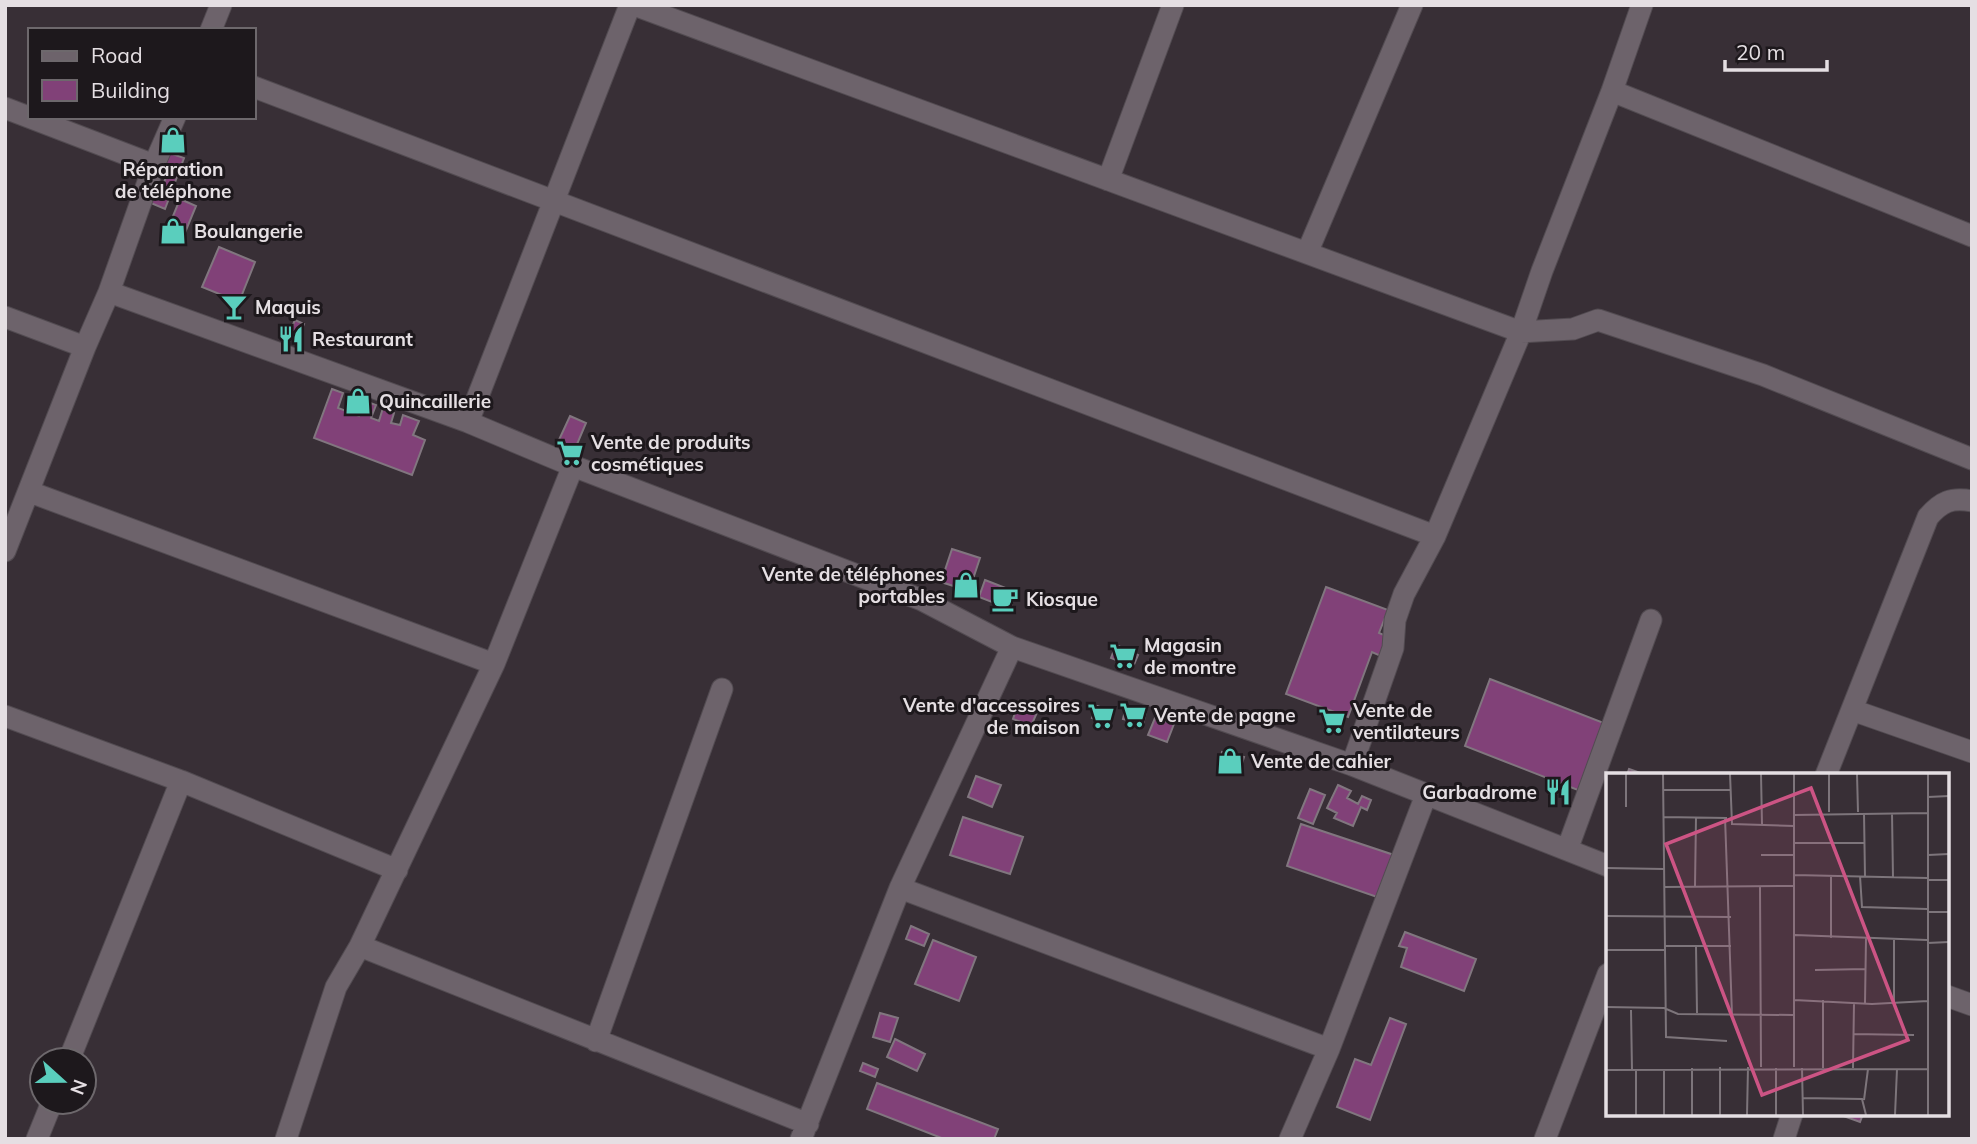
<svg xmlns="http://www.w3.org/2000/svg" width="1977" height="1144" font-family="Mulish,sans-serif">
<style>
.building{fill:#814178;stroke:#81767f;stroke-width:2}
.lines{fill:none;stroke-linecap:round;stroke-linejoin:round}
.minor-casing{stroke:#524b51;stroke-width:23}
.minor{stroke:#6d636b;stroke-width:21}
.labels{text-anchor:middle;stroke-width:6;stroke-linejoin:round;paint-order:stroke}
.poi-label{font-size:19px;font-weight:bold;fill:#e5dfe3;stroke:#1d181c;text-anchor:start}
.inset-road{fill:none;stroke:#7d757b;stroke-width:2}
.view{fill:#cc5484;fill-opacity:0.15;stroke:#cc5484;stroke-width:3.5}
.inset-edge{fill:none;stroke:#e5dfe3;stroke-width:3.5}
</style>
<rect width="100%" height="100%" fill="#382f36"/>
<path class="building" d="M164 151 184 158 165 209 146 201 152 184 162 188 169 169 160 165Z
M180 199 196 206 182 240 166 233Z
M219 247 255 262 239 302 202 287Z
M295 320 304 324 299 337 289 333Z
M332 389 343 393 338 408 359 416 365 401 376 405 371 418 379 421 383 408 394 413 391 423 400 425 403 415 419 421 413 435 425 440 412 475 314 438Z
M570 416 586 423 575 449 558 442Z
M952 549 980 558 969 591 941 582Z
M985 580 1016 592 1010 609 979 597Z
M1326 587 1388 610 1379 633 1391 638 1383 657 1372 652 1348 717 1286 694Z
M1116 645 1138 655 1133 667 1111 658Z
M1490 679 1609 725 1583 792 1465 746Z
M1019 701 1039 708 1031 726 1013 719Z
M1097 706 1109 710 1104 723 1092 718Z
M1126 707 1146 712 1143 724 1123 719Z
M1155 718 1174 724 1167 742 1148 735Z
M1222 752 1244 757 1240 770 1219 764Z
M1629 769 1646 775H1627Z
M976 776 1001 785 992 807 968 797Z
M1338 785 1351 791 1347 798 1358 804 1362 796 1371 800 1367 810 1361 807 1353 826 1334 818 1337 813 1327 808Z
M1310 789 1325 795 1313 824 1298 818Z
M963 817 1023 837 1010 874 950 855Z
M1301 824 1394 855 1380 898 1287 866Z
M911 926 929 934 924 946 906 939Z
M1405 932 1476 959 1464 991 1401 967 1407 948 1399 946Z
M933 940 976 957 959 1001 915 984Z
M880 1013 898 1018 890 1042 873 1037Z
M1390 1018 1406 1024 1370 1120 1337 1107 1355 1059 1371 1065Z
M895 1039 925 1054 917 1071 887 1057Z
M863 1063 878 1069 875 1077 860 1071Z
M877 1083 998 1129 994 1139H944L867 1109Z
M1838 1114H1863L1860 1122Z"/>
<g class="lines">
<g class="minor-casing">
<path id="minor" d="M634 5 1521 332 1573 329 1598 320 1763 375 1972 459
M211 30 221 5
M254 87 1435 536
M1612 91 1972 236
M5 108 154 165
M1108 180 1173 5
M1307 253 1412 5
M109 292 468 422 573 466 922 600 1012 647 1352 765 1608 866
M5 317 85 347
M468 422 630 5
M30 492 494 664
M5 551 85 347 109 292 154 165 175 117
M1852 710 1972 752
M5 716 181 781 397 870
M1352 765 1393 648 1395 620 1404 594 1435 536 1521 332 1542 271 1612 91 1642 5
M1826 775 1928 517C1941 502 1951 497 1972 501
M1567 850 1651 620
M900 888 1329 1049
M360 946 808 1124
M1947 996 1972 1005
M596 1041 722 689
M69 1060 181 781
M37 1139 52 1102
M286 1139 336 987 360 946 494 664 573 466
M801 1139 900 888 1012 647
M1290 1139 1329 1049 1426 795
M1545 1139 1608 974
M1784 1139 1792 1114"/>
</g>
<use href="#minor" class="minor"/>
</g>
<defs>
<g id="shop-bare" transform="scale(2.1)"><path d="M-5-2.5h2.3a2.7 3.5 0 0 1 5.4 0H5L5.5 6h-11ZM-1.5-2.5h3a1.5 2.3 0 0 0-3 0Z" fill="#5acebd" stroke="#1d181c" stroke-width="2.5" paint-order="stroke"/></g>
<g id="bar-bare" transform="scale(2.1)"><path d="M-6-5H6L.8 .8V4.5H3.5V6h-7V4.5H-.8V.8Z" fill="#5acebd" stroke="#1d181c" stroke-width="2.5" paint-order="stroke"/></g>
<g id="restaurant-bare" transform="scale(2.1)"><path d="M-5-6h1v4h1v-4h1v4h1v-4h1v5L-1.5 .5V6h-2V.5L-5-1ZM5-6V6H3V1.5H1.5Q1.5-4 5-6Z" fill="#5acebd" stroke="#1d181c" stroke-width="2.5" paint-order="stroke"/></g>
<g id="supermarket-bare" transform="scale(2.1)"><path d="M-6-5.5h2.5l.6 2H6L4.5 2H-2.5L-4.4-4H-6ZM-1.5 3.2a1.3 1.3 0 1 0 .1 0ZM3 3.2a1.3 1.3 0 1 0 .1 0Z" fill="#5acebd" stroke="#1d181c" stroke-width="2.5" paint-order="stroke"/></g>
<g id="cafe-bare" transform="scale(2.1)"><path d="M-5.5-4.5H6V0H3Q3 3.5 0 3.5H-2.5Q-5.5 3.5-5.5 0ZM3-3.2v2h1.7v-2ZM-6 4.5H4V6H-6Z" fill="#5acebd" stroke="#1d181c" stroke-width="2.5" paint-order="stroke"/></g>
</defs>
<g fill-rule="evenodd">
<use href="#shop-bare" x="173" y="140"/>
<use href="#shop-bare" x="173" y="231"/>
<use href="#bar-bare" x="234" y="307"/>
<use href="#restaurant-bare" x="291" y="339"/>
<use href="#shop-bare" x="358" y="401"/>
<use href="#supermarket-bare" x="570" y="453"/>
<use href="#shop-bare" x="966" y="585"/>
<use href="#cafe-bare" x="1005" y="599"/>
<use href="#supermarket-bare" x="1123" y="656"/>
<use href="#supermarket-bare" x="1133" y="715"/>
<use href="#supermarket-bare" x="1101" y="716"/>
<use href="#supermarket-bare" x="1332" y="721"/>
<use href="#shop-bare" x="1230" y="761"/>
<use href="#restaurant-bare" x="1558" y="792"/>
</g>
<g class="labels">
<g class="poi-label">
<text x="173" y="176" text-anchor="middle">Réparation<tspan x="173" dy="22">de téléphone</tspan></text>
<text x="194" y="238">Boulangerie</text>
<text x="255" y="314">Maquis</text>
<text x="312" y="346">Restaurant</text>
<text x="379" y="408">Quincaillerie</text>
<text x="591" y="449">Vente de produits<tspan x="591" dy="22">cosmétiques</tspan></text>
<text x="945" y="581" text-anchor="end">Vente de téléphones<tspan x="945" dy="22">portables</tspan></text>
<text x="1026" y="606">Kiosque</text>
<text x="1144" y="652">Magasin<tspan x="1144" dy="22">de montre</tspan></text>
<text x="1080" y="712" text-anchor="end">Vente d'accessoires<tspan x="1080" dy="22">de maison</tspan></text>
<text x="1353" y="717">Vente de<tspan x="1353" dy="22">ventilateurs</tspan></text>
<text x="1154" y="722">Vente de pagne</text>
<text x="1251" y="768">Vente de cahier</text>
<text x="1537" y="799" text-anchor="end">Garbadrome</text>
</g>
</g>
<g transform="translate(1606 773)">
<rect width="343" height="343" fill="#382f36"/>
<path class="inset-road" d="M57 1 60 264 121 268M124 1 126 51 188 53M155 1 156 52M188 1V294M223 1V39M251 1 252 39M322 1V342M57 17H124M322 24 343 23M20 34V1M258 40 259 104M286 40 287 105M188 42 322 40M57 44 121 45M119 44 126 242M188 70H259M155 82H188M322 82 343 81M0 95 58 96M188 102 321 105M225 102V165M254 103 256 134 321 136M321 107H343M89 113 90 44M58 114 188 113M154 114 155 294M321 139H343M0 143 125 144M189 162 321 167M288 167V230M321 170 343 169M58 173H125M90 173 91 240M0 177H58M209 197 260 196M188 227 266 231 322 228M217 227V295M259 230 260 165M0 234 58 235 72 241 187 242M25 237 26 297M247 261 308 262M170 295V342M196 295 197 342M247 295 248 230M30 296V342M0 297 322 296M196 325 256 326 260 342M258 327 262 296M58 342V296M86 342V295M114 342V294M141 342 142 294M289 342 291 296"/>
<path class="view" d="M205 15 302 267 156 322 60 71Z"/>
<rect width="343" height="343" class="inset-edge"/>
</g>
<rect width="1977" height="1144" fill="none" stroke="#e5dfe3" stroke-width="14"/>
<rect x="28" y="28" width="228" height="91" fill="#1d181c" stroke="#6d686c" stroke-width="2"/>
<rect x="42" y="51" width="35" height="10" fill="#6d636b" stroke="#6d686c" stroke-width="2"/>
<text x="91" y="63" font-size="21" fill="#e5dfe3">Road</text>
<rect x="42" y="80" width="35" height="21" fill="#814178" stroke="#6d686c" stroke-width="2"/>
<text x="91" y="98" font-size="21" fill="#e5dfe3">Building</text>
<g transform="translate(63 1081) rotate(111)"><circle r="33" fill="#1d181c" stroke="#6d686c" stroke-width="2"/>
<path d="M0-5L12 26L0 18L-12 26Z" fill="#5acebd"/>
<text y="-10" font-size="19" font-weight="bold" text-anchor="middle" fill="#e5dfe3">N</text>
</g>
<path d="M1725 60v10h102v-10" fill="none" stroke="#e5dfe3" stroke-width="3.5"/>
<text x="1736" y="60" font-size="21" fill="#e5dfe3" stroke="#1d181c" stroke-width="5" paint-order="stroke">20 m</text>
</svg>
